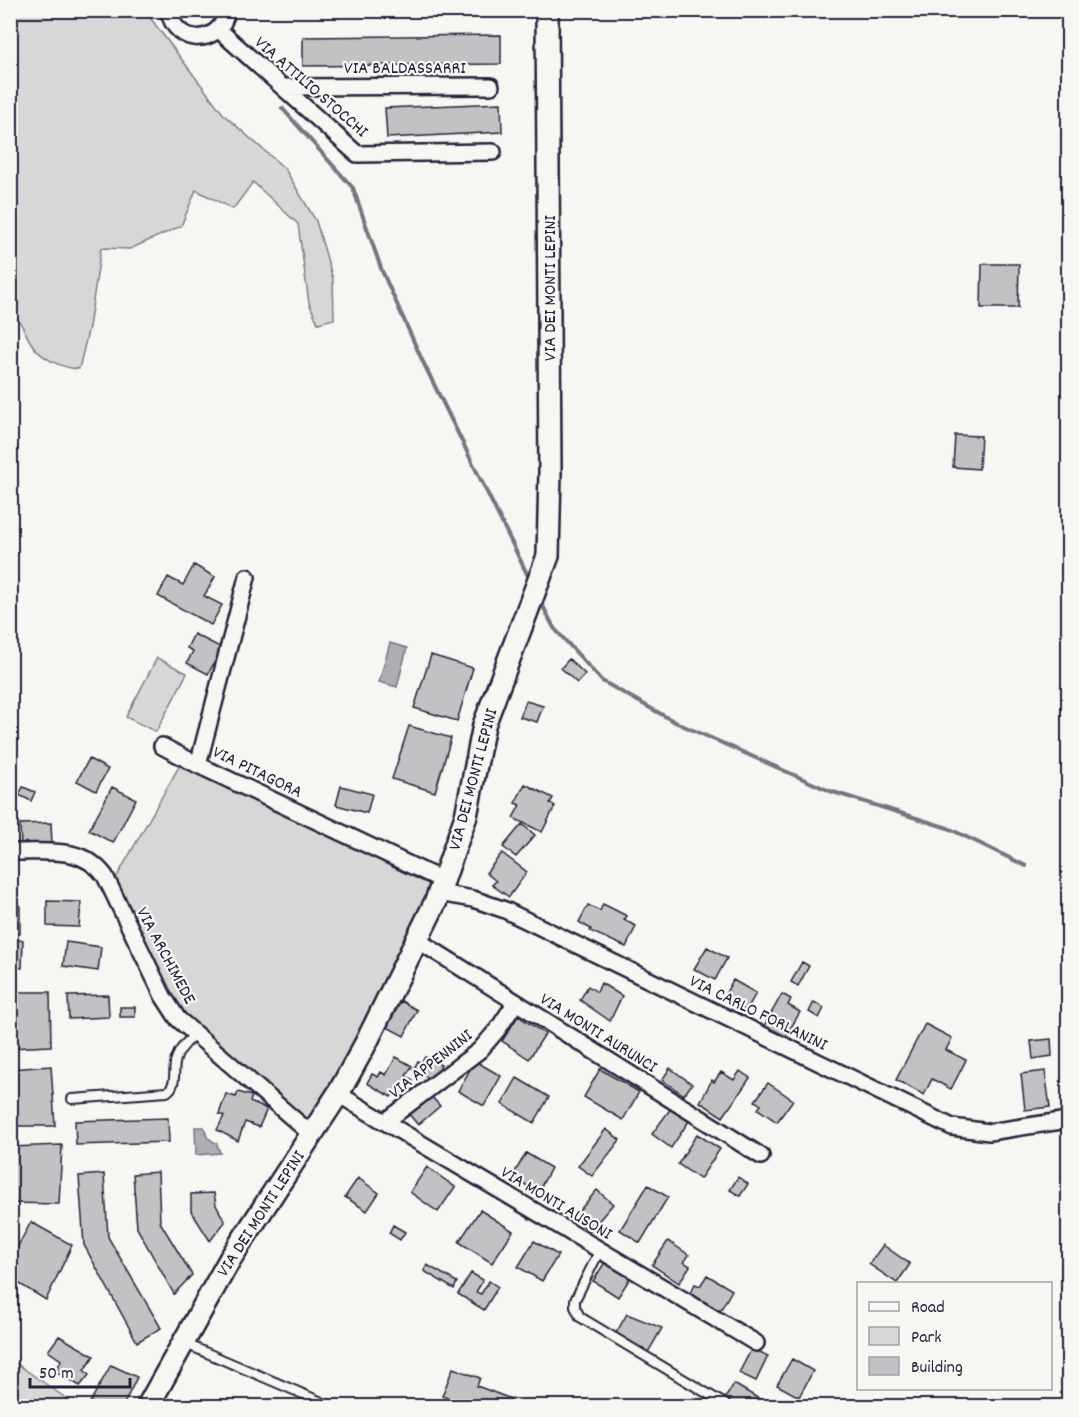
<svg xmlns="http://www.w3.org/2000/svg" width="1079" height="1417" font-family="Dekko,sans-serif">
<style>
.green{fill:#d7d7d7;stroke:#7c7c89;stroke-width:1.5}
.water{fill:#adadb3;stroke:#757583;stroke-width:1.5}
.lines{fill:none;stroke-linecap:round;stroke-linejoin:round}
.stream{stroke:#757583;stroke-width:4}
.building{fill:#c2c2c4;stroke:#22223b;stroke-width:1.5}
.lane-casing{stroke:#22223b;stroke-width:12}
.street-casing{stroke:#22223b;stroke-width:20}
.secondary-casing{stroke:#22223b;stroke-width:26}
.lane{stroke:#f6f6f2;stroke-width:8}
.street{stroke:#f6f6f2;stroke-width:15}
.secondary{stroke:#f6f6f2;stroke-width:21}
.labels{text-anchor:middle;stroke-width:4.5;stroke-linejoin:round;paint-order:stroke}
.street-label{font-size:18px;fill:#22223b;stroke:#f6f6f2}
</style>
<rect width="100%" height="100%" fill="#f6f6f2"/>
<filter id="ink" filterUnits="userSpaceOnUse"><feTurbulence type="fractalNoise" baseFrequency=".0167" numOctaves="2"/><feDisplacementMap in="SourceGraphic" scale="12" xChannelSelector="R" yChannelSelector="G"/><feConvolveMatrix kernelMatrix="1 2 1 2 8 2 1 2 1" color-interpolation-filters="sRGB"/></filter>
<g filter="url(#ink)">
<path class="green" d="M11 10H143L148 15 224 115 285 169 316 221 333 279 334 319 318 323 309 303 298 224 253 182 233 209 196 190 181 226 130 249 101 248 89 327 79 369C62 368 41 359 31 343 24 332 21 319 11 311Z
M157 658 187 673 156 732 126 717Z
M181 763 434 882 353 1047 308 1119 189 1022 165 983 115 880Z
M10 1359 77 1406H11Z"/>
<path class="water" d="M390 643 407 648 397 687 379 682Z
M195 1127H204L207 1137 217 1144 220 1153 196 1155Z"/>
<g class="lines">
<path class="stream" d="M282 108 353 188 382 271 423 362 531 582
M540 600 554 628 602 681 677 723 830 791 948 828 1026 866"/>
</g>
<path class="building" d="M501 35V64L303 66V37Z
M501 103 502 132 387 138 385 108Z
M982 264H1019L1018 308H981Z
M955 435 981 436 979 469 953 467Z
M194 565 215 577 204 596 222 605 211 625 158 596 168 577 183 585Z
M194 634 222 648 208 674 187 663 193 651 187 648Z
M431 655 473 668 457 721 414 708Z
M569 659 585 674 577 683 561 668Z
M526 701 543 706 537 722 520 717Z
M409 726 451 738 435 792 392 779Z
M89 759 108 769 96 791 77 781Z
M525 784 553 798 550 803 555 806 542 832 513 818 520 805 515 803Z
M341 786 372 794 367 813 336 805Z
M23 787 35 792 31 801 19 795Z
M112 787 136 799 113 843 89 830Z
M51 823 52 845 21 846 20 824Z
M522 824 535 835 516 857 503 847Z
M502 853 527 872 509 897 492 885 496 881 486 873Z
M47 901 81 902 79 927 47 926Z
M603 904 627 916 624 920 636 926 626 947 590 931 591 929 579 922 588 905 600 911Z
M10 905H20V934H10Z
M10 940H23L22 968 10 967Z
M66 942 101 947 98 971 63 966Z
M707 947 727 958 715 980 694 969Z
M802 962 809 966 798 986 791 982Z
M733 980 756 993 746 1011 723 998Z
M601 983 622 996 610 1021 580 1000 588 986 597 992Z
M10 992H50L51 1046 10 1048Z
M782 994 791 999 788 1005 800 1012 785 1038 764 1026Z
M108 995 109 1017 69 1019 68 996Z
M401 1001 417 1010 404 1036 387 1027Z
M814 1002 824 1008 819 1018 809 1012Z
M120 1007H135V1017H120Z
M518 1016 545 1034 529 1059 502 1041Z
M925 1024 952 1038 946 1050 966 1060 951 1089 932 1079 924 1095 896 1080Z
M1051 1039 1052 1056 1033 1059 1031 1041Z
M396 1057 412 1066 406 1076 413 1080 403 1098 394 1093 391 1097 367 1083 372 1074 378 1077 381 1072 386 1075Z
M425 1057 441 1065 433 1080 413 1070 418 1061 421 1063Z
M475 1061 501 1076 484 1106 458 1091Z
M51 1066 55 1126H10V1069Z
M670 1068 692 1084 684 1095 662 1080Z
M600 1069 639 1092 623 1120 584 1097Z
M740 1071 750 1078 723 1117 700 1102 712 1080 714 1082 721 1072 734 1080Z
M1045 1071 1050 1107 1025 1110 1021 1074Z
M517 1078 549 1097 534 1123 502 1104Z
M768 1083 793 1100 777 1122 758 1109 761 1105 755 1101Z
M238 1092 252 1096 250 1102 267 1109 259 1127 245 1122 238 1141 217 1130 224 1116 219 1114 226 1094 236 1097Z
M429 1094 440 1106 418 1125 408 1113Z
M671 1108 689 1121 671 1148 652 1134Z
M168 1118 169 1142 76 1145 75 1121Z
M606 1129 620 1140 592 1176 578 1166Z
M697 1134 720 1149 700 1179 678 1164Z
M62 1145 59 1204 10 1203V1147Z
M526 1153 551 1168 538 1192 512 1177Z
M427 1167 455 1187 438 1212 410 1192Z
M158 1172 160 1222 192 1275 174 1294 137 1228 133 1174Z
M104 1174 108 1237 161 1328 137 1342 84 1245 79 1176Z
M738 1177 748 1184 740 1196 730 1190Z
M358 1178 379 1193 367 1211 345 1197Z
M648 1185 668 1197 640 1243 620 1230Z
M597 1190 613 1204 589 1232 573 1218Z
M214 1193 216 1205 225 1222 210 1241 191 1211V1194Z
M480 1210 513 1231 492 1263 459 1242Z
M31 1222 72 1245 46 1300 10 1278V1261Z
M393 1225 405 1232 400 1240 389 1233Z
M534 1241 558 1255 542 1281 518 1267Z
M668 1241 689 1255 684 1262 690 1266 679 1283 652 1265Z
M883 1245 910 1264 897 1283 869 1264Z
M607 1259 632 1275 618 1297 593 1281Z
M427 1265 457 1282 454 1289 424 1271Z
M471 1273 483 1280 476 1292 481 1294 489 1281 498 1287 484 1310 458 1294Z
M707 1275 732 1290 720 1311 690 1293 695 1284 700 1286Z
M627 1314 662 1328 647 1354 615 1335Z
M59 1336 94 1356 84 1370 89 1375 80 1386 56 1372 61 1360 48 1351Z
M752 1348 768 1356 756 1381 739 1373Z
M792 1359 813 1371 799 1397 777 1385Z
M111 1365 137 1377 123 1406H88Z
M453 1368 480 1378 477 1386 511 1399 508 1406H470L442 1396Z
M734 1384 766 1403 764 1406H735L724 1400Z"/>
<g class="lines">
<g class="lane-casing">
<path id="lane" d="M72 1099 167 1092C178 1084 172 1071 176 1059 179 1049 187 1042 194 1035
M600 1250 575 1300V1307L580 1317 728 1406
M186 1344 331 1406"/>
</g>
<g class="street-casing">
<path id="street" d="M169 10C174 47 222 46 227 10
M219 30 357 154 493 152
M283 87 491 86
M247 577 198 765 444 881
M162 746 198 765
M10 852C45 853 81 844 105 876L163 996 178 1019 311 1134
M439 893 473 899 505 910 952 1127 989 1132 1068 1120
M417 940 761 1156
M338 1094 756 1343
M385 1122 480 1050 498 1029 516 1002"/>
</g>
<g class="secondary-casing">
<path id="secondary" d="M148 1406 230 1259 338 1094 366 1043 436 901 466 816 484 725 548 556 550 472 547 10"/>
</g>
<use href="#lane" class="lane"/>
<use href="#street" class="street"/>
<use href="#secondary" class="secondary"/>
</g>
</g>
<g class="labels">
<g class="street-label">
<text x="405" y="73">VIA BALDASSARRI</text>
<text transform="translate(312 86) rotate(41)" y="6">VIA ATTILIO STOCCHI</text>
<text transform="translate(549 288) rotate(-90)" y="6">VIA DEI MONTI LEPINI</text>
<text transform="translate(258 771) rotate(26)" y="6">VIA PITAGORA</text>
<text transform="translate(472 779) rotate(-75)" y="6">VIA DEI MONTI LEPINI</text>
<text transform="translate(167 955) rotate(62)" y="6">VIA ARCHIMEDE</text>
<text transform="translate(759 1012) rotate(26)" y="6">VIA CARLO FORLANINI</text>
<text transform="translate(599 1032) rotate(32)" y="6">VIA MONTI AURUNCI</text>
<text transform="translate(430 1063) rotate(-38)" y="6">VIA APPENNINI</text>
<text transform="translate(557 1202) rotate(31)" y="6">VIA MONTI AUSONI</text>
<text transform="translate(260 1213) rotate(-57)" y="6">VIA DEI MONTI LEPINI</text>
</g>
</g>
<rect width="1079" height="1417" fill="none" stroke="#f6f6f2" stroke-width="36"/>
<rect x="18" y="18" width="1043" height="1381" fill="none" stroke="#22223b" stroke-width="2" filter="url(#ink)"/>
<rect x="857" y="1282" width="195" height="108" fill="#f6f6f2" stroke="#a1a1a9" stroke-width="1.5"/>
<rect x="869" y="1302" width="30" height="9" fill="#f6f6f2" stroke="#a1a1a9" stroke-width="1.5"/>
<text x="911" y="1312" font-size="18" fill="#22223b">Road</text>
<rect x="869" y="1327" width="30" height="18" fill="#d7d7d7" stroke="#a1a1a9" stroke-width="1.5"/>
<text x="911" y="1342" font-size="18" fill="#22223b">Park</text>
<rect x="869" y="1357" width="30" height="18" fill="#c2c2c4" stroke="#a1a1a9" stroke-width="1.5"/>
<text x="911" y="1372" font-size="18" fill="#22223b">Building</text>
<path d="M30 1378v9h100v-9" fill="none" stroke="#22223b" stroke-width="3"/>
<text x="39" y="1378" font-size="18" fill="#22223b" stroke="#f6f6f2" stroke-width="4.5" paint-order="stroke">50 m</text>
</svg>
